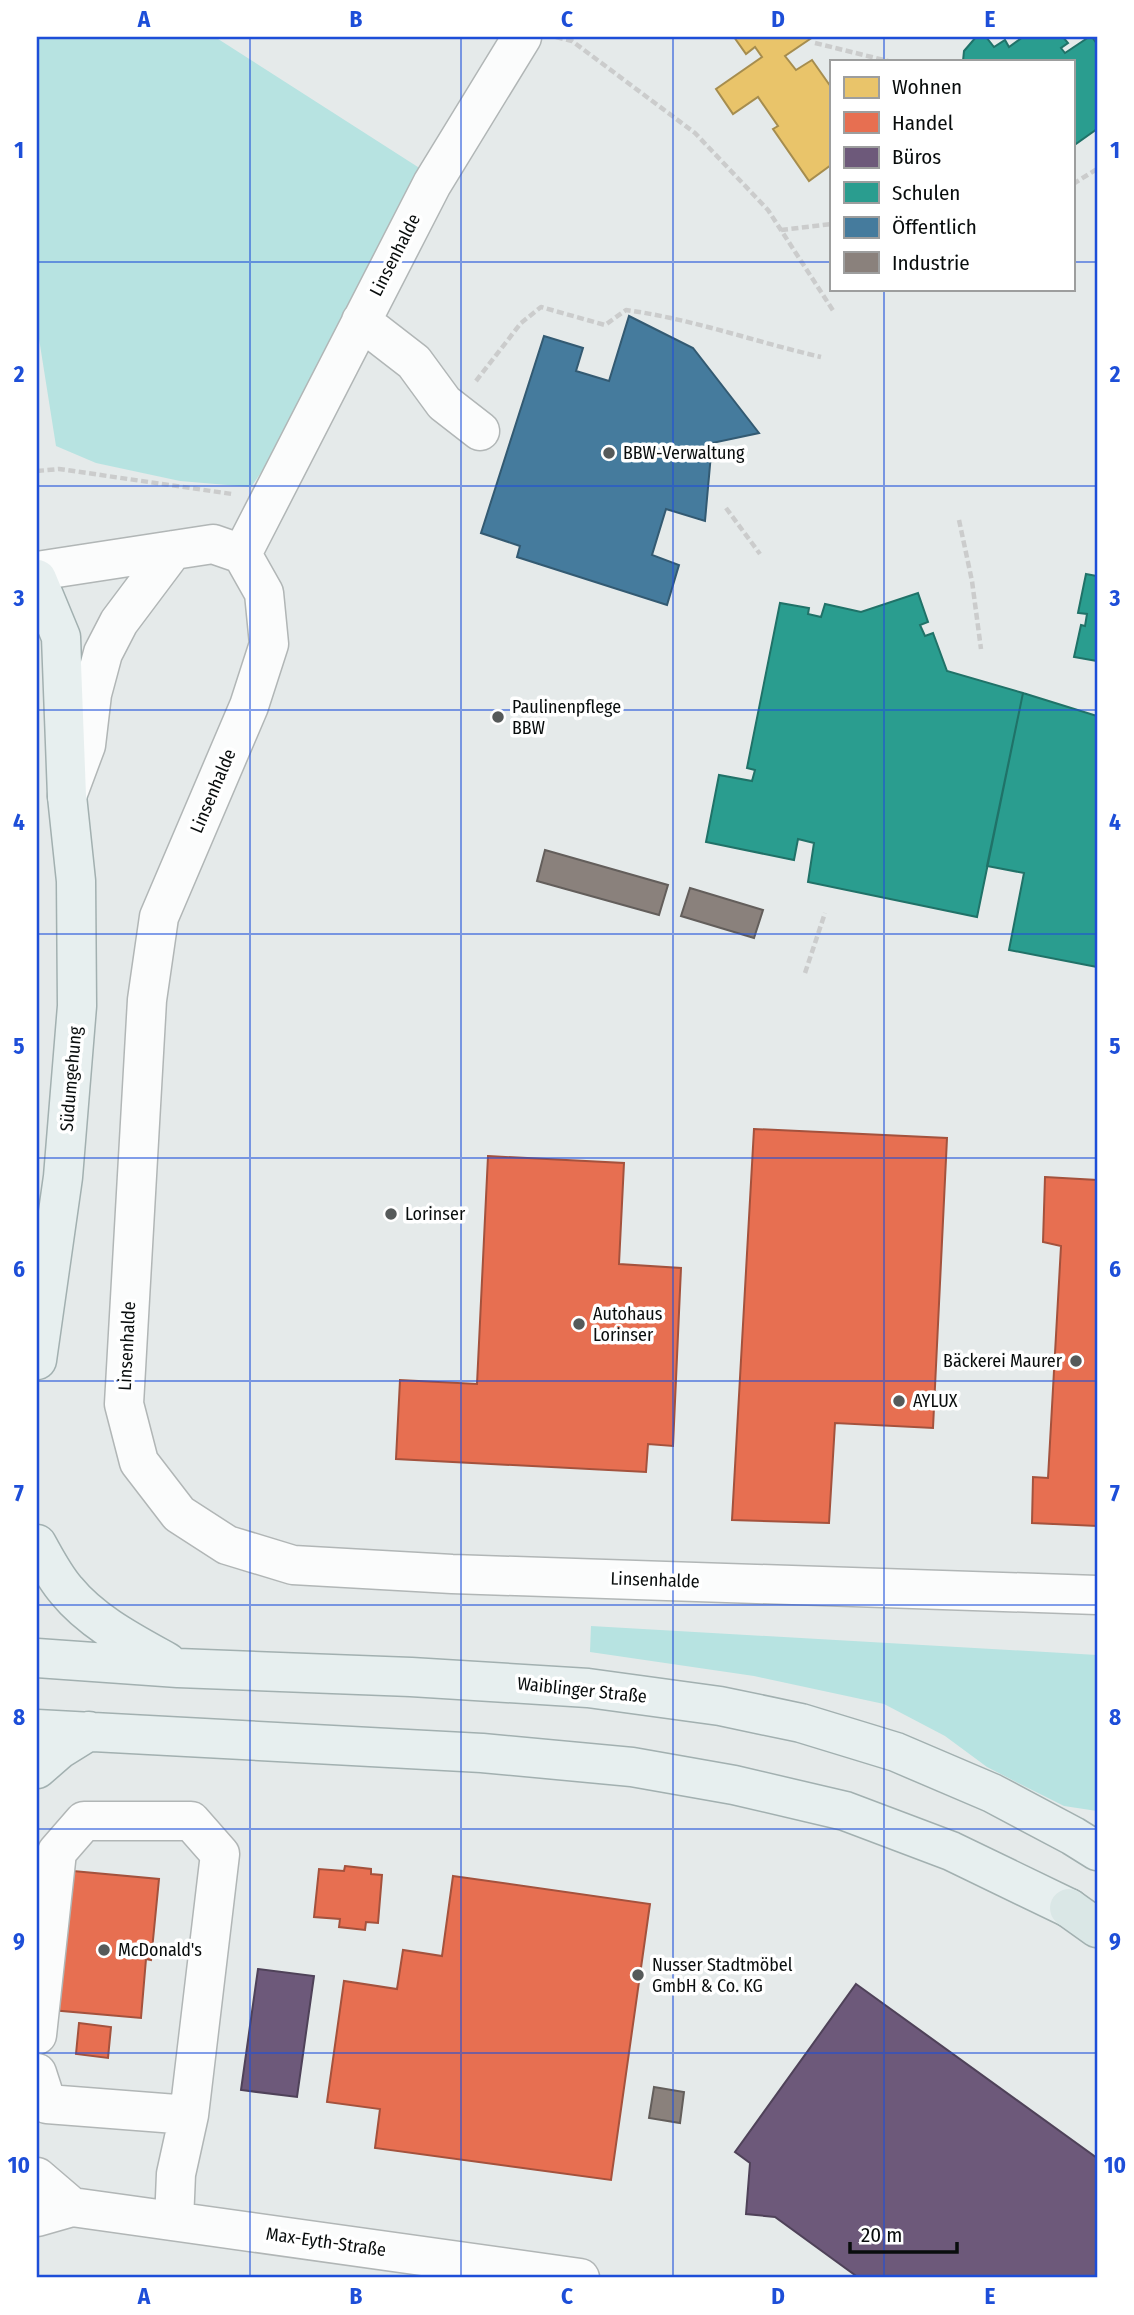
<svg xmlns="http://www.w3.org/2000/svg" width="1134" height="2315" font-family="'Fira Sans Condensed',sans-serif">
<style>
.green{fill:#b7e3e1}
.homes{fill:#e9c46a;stroke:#a68d4e;stroke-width:2}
.shops{fill:#e76f51;stroke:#a4523d;stroke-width:2}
.offices{fill:#6d597a;stroke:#4f4259;stroke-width:2}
.schools{fill:#2a9d8f;stroke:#207268;stroke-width:2}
.public{fill:#457b9d;stroke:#335a72;stroke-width:2}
.industry{fill:#8a817c;stroke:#635e5b;stroke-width:2}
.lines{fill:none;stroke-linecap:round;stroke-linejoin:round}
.minor-casing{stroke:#b1b6b6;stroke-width:41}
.major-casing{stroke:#a2b0b0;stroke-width:41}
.highway-casing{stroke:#a2b0b0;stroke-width:41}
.path{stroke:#cbcccc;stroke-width:4.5;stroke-dasharray:7 3.5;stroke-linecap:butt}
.minor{stroke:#fbfcfc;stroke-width:38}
.major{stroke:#e7efef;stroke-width:38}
.highway{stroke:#dae7e6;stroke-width:38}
.grid{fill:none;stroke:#1d4ed8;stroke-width:2;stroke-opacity:0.55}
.poi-dot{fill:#565a5a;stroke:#fff;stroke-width:2.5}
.labels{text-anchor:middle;stroke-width:7;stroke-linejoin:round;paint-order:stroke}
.street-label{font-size:18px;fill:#090d0d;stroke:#fff}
.poi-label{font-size:18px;fill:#090d0d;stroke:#fff;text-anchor:start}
.neatline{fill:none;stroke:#1d4ed8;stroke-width:2.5}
.grid-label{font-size:23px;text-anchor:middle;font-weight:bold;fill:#1d4ed8}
</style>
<rect width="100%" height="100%" fill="#e5eaea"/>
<path class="green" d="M37 37H215L421 169 267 464 251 487 180 481 96 463 56 446 37 326Z
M591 1626 1097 1655V1811L1064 1806 1024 1786 987 1767 945 1736 884 1704 754 1676 590 1652Z"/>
<path class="homes" d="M734 37H813L785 56 796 70 812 60 831 87V165L809 181 773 129 778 126 758 97 733 114 716 89 762 57 755 47 746 54Z"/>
<path class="shops" d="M754 1129 947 1138 933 1428 835 1423 829 1523 732 1520Z
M488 1156 624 1163 619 1264 681 1268 673 1446 648 1444 646 1472 396 1459 400 1380 477 1384Z
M1045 1177 1097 1180V1526L1032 1523 1033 1477 1048 1478 1061 1246 1043 1242Z
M345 1866 371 1869V1874L382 1875 378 1923 366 1922 365 1930 339 1927 340 1919 314 1917 319 1869 344 1871Z
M62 1870 159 1879 151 1960 146 1959 141 2018 51 2010Z
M453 1876 650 1904 611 2180 375 2148 380 2109 327 2102 344 1981 397 1989 403 1950 442 1956Z
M79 2023 111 2027 108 2058 76 2054Z"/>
<path class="offices" d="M258 1969 314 1976 297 2097 241 2090Z
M856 1984 1097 2158V2278H859L775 2217 746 2214 750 2163 735 2152Z"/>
<path class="schools" d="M976 37H986L994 47 1005 40 1009 47 1023 37H1063L1068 43 1061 48 1065 53 1089 37H1092L1097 44V129L1073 146V61H963L964 51Z
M1086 574 1097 576V661L1074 657 1081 625 1085 626 1087 614 1078 613Z
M918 593 928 622 920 625 925 636 933 633 947 671 1023 693 977 917 808 882 814 843 798 839 794 860 706 842 719 775 752 781 755 770 747 768 780 603 809 608 808 614 821 617 825 604 861 612Z
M1023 693 1097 716V967L1009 950 1024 873 987 866Z"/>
<path class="public" d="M629 316 693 348 759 433 712 443 705 521 666 509 652 555 679 565 667 605 517 557 520 546 481 533 544 336 583 348 576 371 609 381Z"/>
<path class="industry" d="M545 850 668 885 659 915 537 881Z
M690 888 763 910 754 938 681 916Z
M654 2087 684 2092 680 2123 649 2118Z"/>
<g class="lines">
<g class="minor-casing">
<path id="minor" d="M361 321 414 362 444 403 480 431
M242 554 432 184 522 37
M37 571 213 544 242 554 264 593 269 644 249 706 159 917 147 1000 124 1404 139 1462 179 1514 227 1545 293 1565 452 1574 1097 1595
M67 796 86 745 92 694 103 653 119 622 173 550
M37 2035 57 1852 84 1821H191L220 1854 189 2115 176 2174 174 2221
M37 2073 47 2104 189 2115
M37 2177 72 2207
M37 2217 72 2207 580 2278"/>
</g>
<g class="major-casing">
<path id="major" d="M37 579 61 637 67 796 76 881 77 1006 63 1177 37 1360
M37 1544C46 1560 54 1576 66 1590 92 1622 131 1642 167 1662
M37 1658 178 1668 411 1677 588 1688 720 1706 801 1723 896 1752 992 1793 1073 1836 1097 1851
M37 1729 482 1753 632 1767 734 1785 845 1811 951 1851 1069 1908
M37 1769 60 1749 89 1731"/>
</g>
<g class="highway-casing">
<path id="highway" d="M1069 1908 1097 1928"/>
</g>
<path class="path" d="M556 37 572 41 695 133 768 210 834 312
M815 43 888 61
M1073 184 1097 169
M781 230 831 224
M476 381 521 323 541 307 605 325 626 310C692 319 756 342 821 357
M37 471 59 469 232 494
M726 508 760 554
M959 520 972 581 981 649
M805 973 825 913"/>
<use href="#minor" class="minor"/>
<use href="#major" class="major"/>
<use href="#highway" class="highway"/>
</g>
<path class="grid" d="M250 37V2278M461 37V2278M673 37V2278M884 37V61M37 262H831M1073 262H1097M884 289V2278M37 486H1097M37 710H1097M37 934H1097M37 1158H1097M37 1381H1097M37 1605H1097M37 1829H1097M37 2053H1097"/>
<g class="poi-dot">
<circle cx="609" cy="453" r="7"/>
<circle cx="498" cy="717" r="7"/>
<circle cx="391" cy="1214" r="7"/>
<circle cx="579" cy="1324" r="7"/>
<circle cx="1076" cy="1361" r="7"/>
<circle cx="899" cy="1401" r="7"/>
<circle cx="104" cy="1950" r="7"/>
<circle cx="638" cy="1975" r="7"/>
</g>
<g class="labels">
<g class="street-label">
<text transform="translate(395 255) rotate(-63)" y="6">Linsenhalde</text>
<text transform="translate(213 791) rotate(-67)" y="6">Linsenhalde</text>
<text transform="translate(71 1079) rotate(-85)" y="6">Südumgehung</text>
<text transform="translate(127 1346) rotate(-87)" y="6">Linsenhalde</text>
<text transform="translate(655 1580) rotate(2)" y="6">Linsenhalde</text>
<text transform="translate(582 1690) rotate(6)" y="6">Waiblinger Straße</text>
<text transform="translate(326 2242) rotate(8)" y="6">Max-Eyth-Straße</text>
</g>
<g class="poi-label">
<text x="623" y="459">BBW-Verwaltung</text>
<text x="512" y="713">Paulinenpflege<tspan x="512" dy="21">BBW</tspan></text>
<text x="405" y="1220">Lorinser</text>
<text x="593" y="1320">Autohaus<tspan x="593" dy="21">Lorinser</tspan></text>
<text x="1062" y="1367" text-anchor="end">Bäckerei Maurer</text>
<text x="913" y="1407">AYLUX</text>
<text x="118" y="1956">McDonald's</text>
<text x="652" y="1971">Nusser Stadtmöbel<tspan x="652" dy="21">GmbH &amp; Co. KG</tspan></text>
</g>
</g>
<rect width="1134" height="2315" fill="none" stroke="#ffffff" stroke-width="77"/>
<rect x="830" y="60" width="245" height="231" fill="#ffffff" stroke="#9d9e9e" stroke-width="2"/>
<rect x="844" y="77" width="35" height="21" fill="#e9c46a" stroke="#9d9e9e" stroke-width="2"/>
<text x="892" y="94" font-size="21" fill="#090d0d">Wohnen</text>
<rect x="844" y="112" width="35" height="21" fill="#e76f51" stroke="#9d9e9e" stroke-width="2"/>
<text x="892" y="130" font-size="21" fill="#090d0d">Handel</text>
<rect x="844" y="147" width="35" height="21" fill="#6d597a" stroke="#9d9e9e" stroke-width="2"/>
<text x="892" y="164" font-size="21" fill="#090d0d">Büros</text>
<rect x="844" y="182" width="35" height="21" fill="#2a9d8f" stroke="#9d9e9e" stroke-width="2"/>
<text x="892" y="200" font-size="21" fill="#090d0d">Schulen</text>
<rect x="844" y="217" width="35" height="21" fill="#457b9d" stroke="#9d9e9e" stroke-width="2"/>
<text x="892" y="234" font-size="21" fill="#090d0d">Öffentlich</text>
<rect x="844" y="252" width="35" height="21" fill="#8a817c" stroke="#9d9e9e" stroke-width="2"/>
<text x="892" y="270" font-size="21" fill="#090d0d">Industrie</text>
<path d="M850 2242v10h107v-10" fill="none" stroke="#090d0d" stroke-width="3.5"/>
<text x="861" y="2242" font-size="21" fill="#090d0d" stroke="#ffffff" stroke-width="5" paint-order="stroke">20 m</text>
<rect x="38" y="38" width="1058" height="2238" class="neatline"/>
<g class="grid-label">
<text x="144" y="27">A</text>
<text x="356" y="27">B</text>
<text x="567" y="27">C</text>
<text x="778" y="27">D</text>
<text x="990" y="27">E</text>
<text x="19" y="158">1</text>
<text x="1115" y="158">1</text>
<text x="19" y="382">2</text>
<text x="1115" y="382">2</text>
<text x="19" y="606">3</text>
<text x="1115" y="606">3</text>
<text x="19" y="830">4</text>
<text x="1115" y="830">4</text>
<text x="19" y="1054">5</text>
<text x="1115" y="1054">5</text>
<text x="19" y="1277">6</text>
<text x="1115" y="1277">6</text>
<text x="19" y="1501">7</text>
<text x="1115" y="1501">7</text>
<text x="19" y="1725">8</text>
<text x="1115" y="1725">8</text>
<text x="19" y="1949">9</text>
<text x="1115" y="1949">9</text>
<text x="19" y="2173">10</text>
<text x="1115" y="2173">10</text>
<text x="144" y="2304">A</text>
<text x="356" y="2304">B</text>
<text x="567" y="2304">C</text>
<text x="778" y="2304">D</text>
<text x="990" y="2304">E</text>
</g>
</svg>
